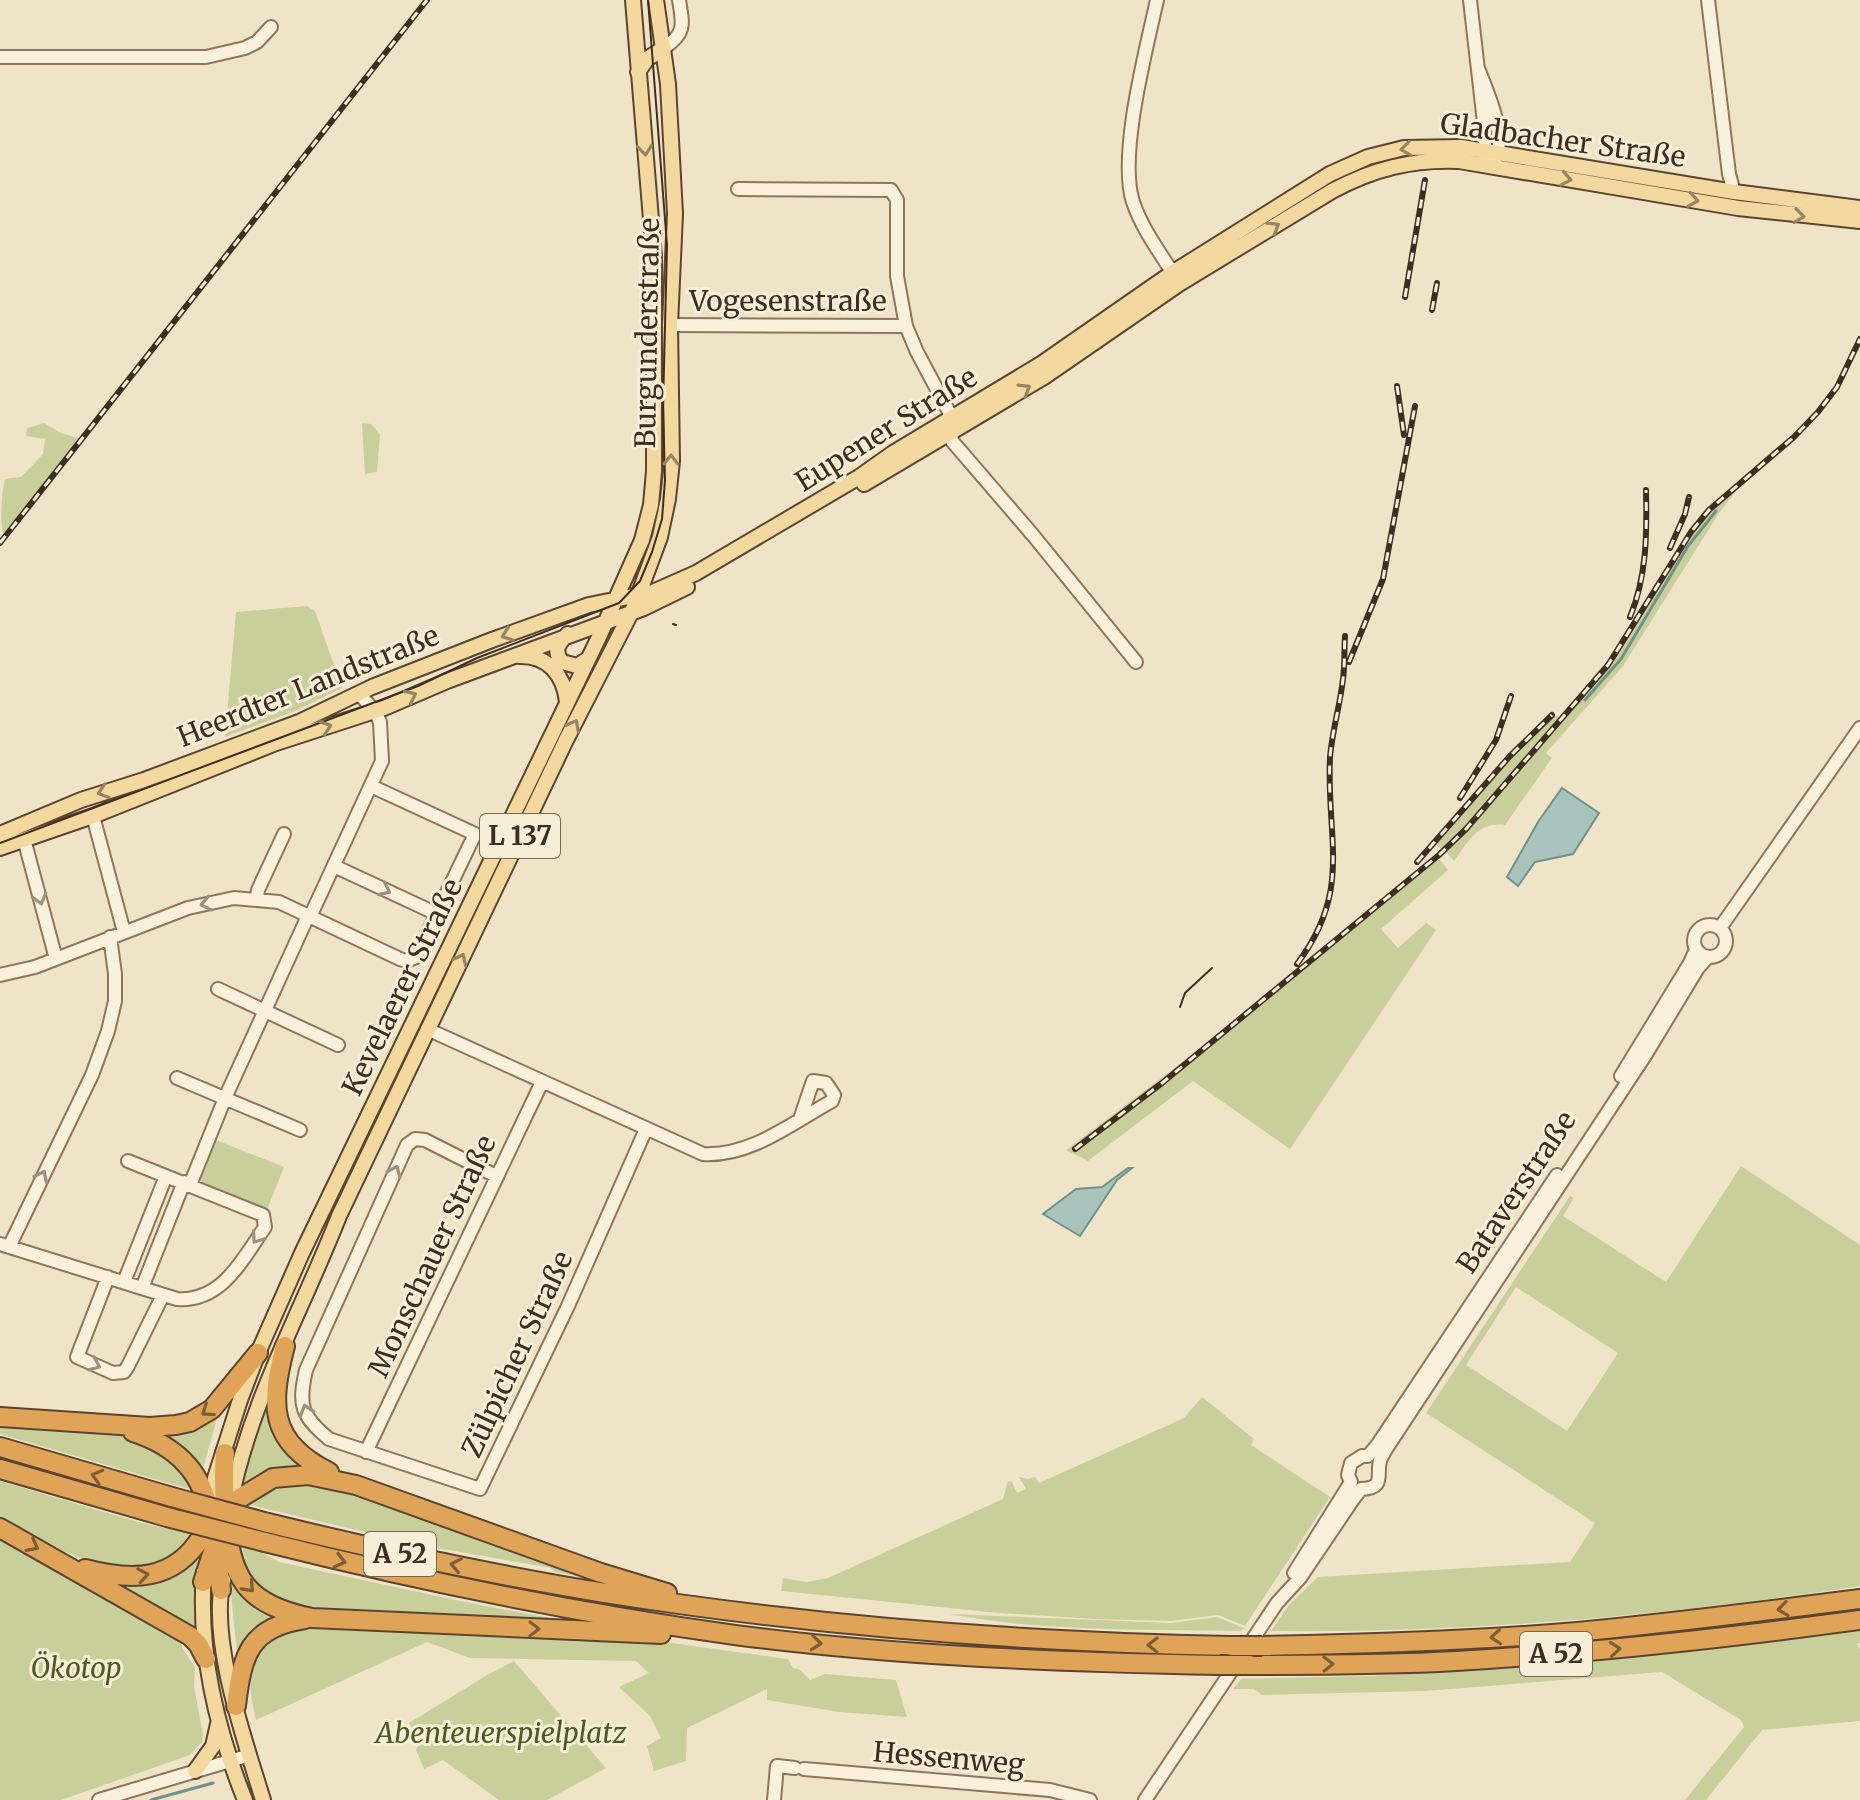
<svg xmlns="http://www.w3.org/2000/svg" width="1860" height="1800" font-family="Merriweather,serif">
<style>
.green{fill:#c9cf9b;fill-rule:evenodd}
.water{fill:#a9c4bc;stroke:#6f938a;stroke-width:2}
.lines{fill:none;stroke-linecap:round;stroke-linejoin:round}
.stream{stroke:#6f938a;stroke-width:3}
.minor-casing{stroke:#8d765c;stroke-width:16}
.major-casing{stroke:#5b4430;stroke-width:18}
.highway-casing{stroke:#5b4430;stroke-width:22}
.minor{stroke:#faf1dc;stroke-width:12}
.major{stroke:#f3d9a0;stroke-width:14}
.highway{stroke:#e0a458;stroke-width:18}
.tram{stroke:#3d2e20;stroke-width:2}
.rail-casing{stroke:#3d2e20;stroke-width:6}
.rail{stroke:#f7eed8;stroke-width:3;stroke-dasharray:9;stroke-linecap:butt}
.highway-bridge-casing{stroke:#5b4430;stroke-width:22;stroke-linecap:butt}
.highway-bridge{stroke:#e0a458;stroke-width:18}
.oneway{stroke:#988460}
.oneway2{stroke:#9c907e}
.oneway3{stroke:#7e5d36}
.labels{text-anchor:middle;stroke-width:6;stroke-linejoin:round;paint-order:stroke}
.shield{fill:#f7eed8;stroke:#756857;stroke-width:2}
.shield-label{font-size:26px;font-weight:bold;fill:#3d2e20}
.street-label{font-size:28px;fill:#3d2e20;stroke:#f7eed8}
.park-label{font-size:28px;font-style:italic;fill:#4d5a26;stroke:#f7eed8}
</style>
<rect width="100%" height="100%" fill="#f0e4c8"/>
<path class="green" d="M44 423 61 433 81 439 3 534C0 518 1 496 5 479L21 477 43 454 45 439 26 436 27 428Z
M362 423 371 424 380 434 377 472 365 474Z
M1739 487 1719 513 1623 666 1546 753 1552 758 1505 825C1478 821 1468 842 1454 861L1446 852 1471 827 1610 666 1693 533 1712 510Z
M307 606 315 611 342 688 295 711 225 737 236 612Z
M1554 715 1559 718 1468 823 1442 849 1436 845 1514 755Z
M1439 859 1448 870 1381 929 1398 948 1426 923 1436 930 1290 1149 1193 1081 1088 1161 1066 1150 1278 990Z
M216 1140 284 1167 267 1210 202 1184 200 1179Z
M1741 1166 1860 1245V1586C1666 1616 1468 1633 1271 1631L1288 1606 1318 1577 1570 1562 1595 1523 1426 1413 1570 1196 1574 1198 1563 1216 1666 1282ZM1516 1287 1618 1353 1567 1431 1466 1365Z
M268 1395 307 1465 240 1493Z
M1202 1397 1254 1439 1251 1445 1330 1497 1245 1626 1218 1615 1172 1621 1095 1619 999 1613 781 1591 783 1578 807 1582 828 1578 1003 1499 1008 1481 1012 1482 1017 1493 1026 1489 1019 1477 1028 1479 1035 1477 1039 1483 1184 1418Z
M220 1408 202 1472C195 1452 178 1441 161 1431Z
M0 1423C48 1426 140 1423 175 1458 182 1465 188 1475 194 1484L189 1489 0 1434Z
M313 1479 603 1581 555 1572 551 1568 420 1545 246 1504 263 1487Z
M0 1481 138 1522 196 1535C191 1541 185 1549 179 1553 122 1595 52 1544 0 1517Z
M0 1541 182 1637V1648L195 1667 194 1687 203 1734 202 1742 190 1755 61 1800H0Z
M242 1547 259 1551 279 1562 465 1602 599 1627 314 1612 272 1599 243 1571 246 1564Z
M201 1548 196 1596 198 1635 103 1583C153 1591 166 1580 201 1548Z
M229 1575 257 1608 280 1620 238 1663Z
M949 1614 1171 1623 1217 1617 1244 1628 1240 1631C1143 1629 1045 1632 949 1614Z
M310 1627 650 1640 788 1659 793 1668 799 1669 810 1680 825 1674 896 1680 907 1717 839 1712 767 1700V1689L687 1728 686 1761 654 1771 647 1746 661 1738 650 1716 619 1687 649 1673 636 1661 470 1658 427 1642 256 1720C243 1665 248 1635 310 1627Z
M1860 1630V1643L1857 1644 1860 1649V1721L1762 1730 1706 1800H1685L1744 1727 1741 1720 1662 1672 1425 1691 1262 1695 1254 1689H1233L1241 1679 1370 1676 1576 1664Z
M514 1661 606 1768 547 1800H499L443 1760 424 1769 416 1750 420 1741 409 1723 489 1674Z"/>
<path class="water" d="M1562 788 1599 813 1573 854 1535 862 1518 886 1507 877 1538 822Z
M1128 1168H1132L1117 1180 1080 1236 1043 1214 1076 1189 1102 1187Z"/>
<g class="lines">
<path class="stream" d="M1585 700 1621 659 1688 546 1716 511
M151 1800 213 1783"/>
<g class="minor-casing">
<path id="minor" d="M1157 0C1146 50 1118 156 1133 202 1142 229 1161 254 1176 278
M1470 0 1485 131V159L1489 166C1513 146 1487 92 1478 68
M1708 0 1729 174 1734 192
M664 48C686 33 683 25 679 0
M0 57H206L245 48 257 42 271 27
M738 189 891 190 897 200V276L906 326 917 352 949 412 952 441 1032 534 1136 662
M670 325 906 326
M93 816 124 932
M24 839 56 959
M334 866 437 914
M257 898 258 890 284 834
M310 917 382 761 380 722 375 711 359 694
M1694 941a16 16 0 1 1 32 0a16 16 0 1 1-32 0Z
M1720 928 1860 728
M0 975 35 967 188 908 234 898 279 902 400 959 406 961 416 957 475 834 371 786
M218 989 338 1045
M427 1029 703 1154C750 1157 792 1123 832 1101L834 1095 826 1083 813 1081 800 1119
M1621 1076 1690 963 1696 949
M177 1078 300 1130
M496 1176 425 1140 415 1139 407 1145 306 1370C298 1405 301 1416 329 1439L480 1489 568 1306 646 1129
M190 1185 225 1098 308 916
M0 1244 177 1299C222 1302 242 1260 265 1227L263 1215 128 1161
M9 1247 92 1075 108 1031 115 1001V974L110 937
M108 1277 77 1357 113 1373 124 1372 128 1366 163 1295
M124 1282 166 1176
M142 1288 184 1182
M366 1452 542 1082
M1294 1573 1351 1482 1348 1475 1351 1463 1362 1456H1368L1378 1444 1557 1175
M804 1769 1050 1790 1090 1800
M99 1800 250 1755
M774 1800 777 1766 795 1768
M1145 1800 1277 1603 1300 1578 1354 1498 1361 1489C1386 1488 1376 1475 1380 1461 1381 1457 1384 1453 1386 1449L1646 1054 1698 968 1707 958"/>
</g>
<g class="major-casing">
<path id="major" d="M638 72 647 59 664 48
M864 484 1044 377 1179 284 1332 191C1373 169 1412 159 1459 161L1738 208 1860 221
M568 634C558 643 553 651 562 662L577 666 588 659
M519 656C548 655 564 675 567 702
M0 834 81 800 144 780 299 722 372 687 492 640 589 605 653 592 696 573 859 477 893 453 1041 364 1172 273 1330 174 1368 157 1404 148 1461 147 1734 192 1860 208
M0 848 93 816 276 743 384 708 447 681 644 608 687 587
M230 1504C250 1401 301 1313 339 1216L566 740 634 607 660 537 668 499 672 461 670 325 675 214 668 84 656 0
M211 1512 215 1478 240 1400 258 1353 302 1253 599 637 642 540 651 505 654 471V256L633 0
M204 1572C198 1650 216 1728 245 1800
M223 1580C209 1640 245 1741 263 1800
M195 1771 213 1746 218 1724"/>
</g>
<g class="highway-casing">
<path id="highway" d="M285 1346C270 1404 268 1442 329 1472
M0 1417 150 1427 176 1425 190 1422 212 1409 258 1353
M133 1432C177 1446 205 1474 210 1520
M0 1447 172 1497
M225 1453C223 1475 224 1494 226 1516 230 1579 247 1605 312 1618L661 1634
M0 1469 167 1517
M268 1523C379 1550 492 1575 605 1593 812 1626 1021 1642 1231 1646
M0 1528 190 1636 198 1644 206 1659
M265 1542C420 1581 576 1613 735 1635 896 1656 1058 1662 1220 1665
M216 1550 221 1590
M85 1569C131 1581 174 1582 202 1536 207 1529 209 1520 213 1513
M203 1582 215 1545 240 1498 273 1478 308 1475 356 1485 601 1573 667 1593
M1262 1646C1367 1644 1472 1641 1577 1632 1672 1623 1766 1611 1860 1599
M1250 1665C1319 1665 1387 1665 1456 1661 1591 1653 1726 1638 1860 1620
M236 1706C242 1655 249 1627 305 1619"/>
</g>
<use href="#minor" class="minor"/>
<use href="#major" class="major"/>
<use href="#highway" class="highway"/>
<path class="tram" d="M673 624 676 625
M0 843 418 686 477 658 619 603 640 581 652 552 662 519 665 480 663 407 667 245 648 0
M1180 1007 1185 993 1212 968"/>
<g class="rail-casing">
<path id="rail" d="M1405 297 1425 180
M1432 310 1437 283
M1397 386 1404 435
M0 543 427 0
M1670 548 1685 514 1689 497
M1630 617C1647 576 1647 533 1646 490
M1349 662 1383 579 1415 406
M1460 798 1496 740 1511 696
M1417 862 1510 756 1552 715
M1297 964C1353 890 1326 839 1330 758 1332 731 1340 706 1343 679 1345 665 1344 650 1345 636
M1075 1149 1162 1083 1439 855 1466 829 1608 665 1691 532 1709 510 1794 437 1818 412 1837 387 1860 339"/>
</g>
<use href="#rail" class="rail"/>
<g class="highway-bridge-casing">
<path id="highway-bridge" d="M172 1497 268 1523
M167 1517 265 1542
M1231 1646H1262
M1220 1665H1250"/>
</g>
<use href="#highway-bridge" class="highway-bridge"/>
</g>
<defs><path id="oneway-chevron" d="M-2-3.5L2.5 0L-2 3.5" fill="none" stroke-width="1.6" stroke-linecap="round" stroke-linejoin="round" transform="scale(2)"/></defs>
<g class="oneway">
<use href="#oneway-chevron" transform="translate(1406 149) rotate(172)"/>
<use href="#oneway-chevron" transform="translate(645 150) rotate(84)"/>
<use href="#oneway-chevron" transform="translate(1566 179) rotate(10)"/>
<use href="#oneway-chevron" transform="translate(1693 200) rotate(9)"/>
<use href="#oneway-chevron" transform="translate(1799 216) rotate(7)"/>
<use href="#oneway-chevron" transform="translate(1274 227) rotate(-31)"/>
<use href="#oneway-chevron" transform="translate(1025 389) rotate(-31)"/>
<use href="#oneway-chevron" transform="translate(671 460) rotate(-89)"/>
<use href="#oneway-chevron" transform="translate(507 635) rotate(160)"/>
<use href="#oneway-chevron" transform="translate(411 696) rotate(-25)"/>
<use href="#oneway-chevron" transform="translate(574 725) rotate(-62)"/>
<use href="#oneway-chevron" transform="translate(326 727) rotate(-19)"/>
<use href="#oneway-chevron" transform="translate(103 792) rotate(162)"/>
<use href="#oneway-chevron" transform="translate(461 959) rotate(-64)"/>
</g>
<g class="oneway2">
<use href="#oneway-chevron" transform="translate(385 890) rotate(25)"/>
<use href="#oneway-chevron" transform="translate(40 899) rotate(75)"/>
<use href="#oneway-chevron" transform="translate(206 904) rotate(167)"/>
<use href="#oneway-chevron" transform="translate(395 1171) rotate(-66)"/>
<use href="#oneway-chevron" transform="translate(42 1176) rotate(-64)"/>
<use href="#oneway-chevron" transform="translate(257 1238) rotate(125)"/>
<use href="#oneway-chevron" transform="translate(95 1365) rotate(23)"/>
<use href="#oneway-chevron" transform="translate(306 1410) rotate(-108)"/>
</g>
<g class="oneway3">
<use href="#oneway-chevron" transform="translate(207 1411) rotate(146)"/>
<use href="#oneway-chevron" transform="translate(97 1476) rotate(-164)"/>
<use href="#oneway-chevron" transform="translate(33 1546) rotate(28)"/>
<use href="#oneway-chevron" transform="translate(340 1561) rotate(14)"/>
<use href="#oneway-chevron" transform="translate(456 1565) rotate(-169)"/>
<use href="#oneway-chevron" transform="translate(143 1575) rotate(-10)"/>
<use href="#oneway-chevron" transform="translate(249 1587) rotate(47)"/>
<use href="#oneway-chevron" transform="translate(1783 1609) rotate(172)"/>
<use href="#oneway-chevron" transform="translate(534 1629) rotate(1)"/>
<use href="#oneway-chevron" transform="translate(1496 1637) rotate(176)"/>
<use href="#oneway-chevron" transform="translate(816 1643) rotate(6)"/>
<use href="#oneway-chevron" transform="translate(1153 1645) rotate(-179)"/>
<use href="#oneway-chevron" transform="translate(1615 1649) rotate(-5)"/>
<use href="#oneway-chevron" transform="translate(1328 1664) rotate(-1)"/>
</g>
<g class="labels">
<g class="shield">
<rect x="480" y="814" width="80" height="44" rx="6"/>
<rect x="364" y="1532" width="72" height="44" rx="6"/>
<rect x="1520" y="1632" width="72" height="44" rx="6"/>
</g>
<g class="shield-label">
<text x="520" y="845">L 137</text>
<text x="400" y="1563">A 52</text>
<text x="1556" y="1663">A 52</text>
</g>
<g class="street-label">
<text transform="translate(1563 140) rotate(8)" y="10">Gladbacher Straße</text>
<text x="788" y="311">Vogesenstraße</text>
<text transform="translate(647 333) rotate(-89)" y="10">Burgunderstraße</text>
<text transform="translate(886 429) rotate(-32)" y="10">Eupener Straße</text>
<text transform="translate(308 686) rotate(-22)" y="10">Heerdter Landstraße</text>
<text transform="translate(402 987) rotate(-64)" y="10">Kevelaerer Straße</text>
<text transform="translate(1516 1192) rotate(-56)" y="10">Bataverstraße</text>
<text transform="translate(432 1256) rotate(-65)" y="10">Monschauer Straße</text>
<text transform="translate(517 1354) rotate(-65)" y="10">Zülpicher Straße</text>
<text transform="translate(949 1758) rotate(5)" y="10">Hessenweg</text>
</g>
<g class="park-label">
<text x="76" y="1678">Ökotop</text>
<text x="501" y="1743">Abenteuerspielplatz</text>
</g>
</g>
</svg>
